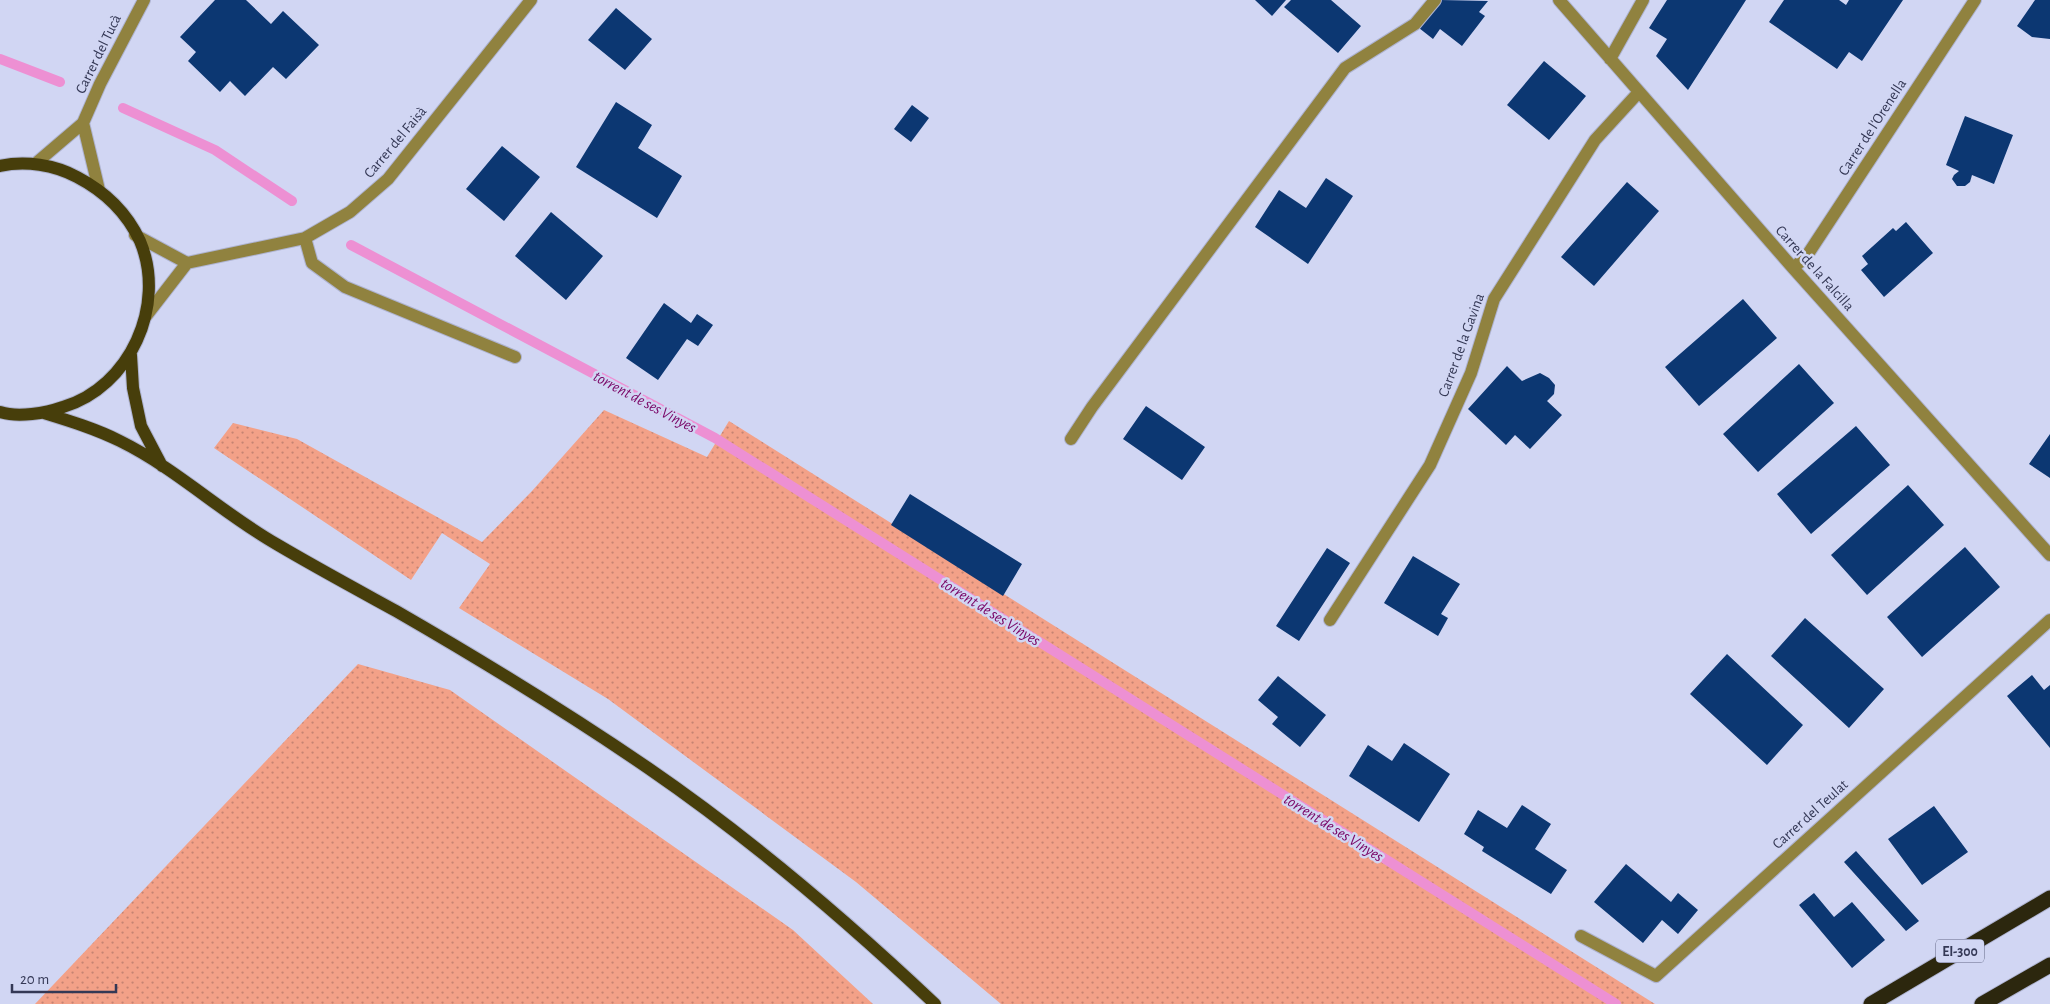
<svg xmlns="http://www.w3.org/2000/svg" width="2050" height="1004" font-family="'Alegreya Sans',sans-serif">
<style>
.grass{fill:url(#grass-dots)}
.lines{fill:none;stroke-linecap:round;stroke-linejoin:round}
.stream{stroke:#ed90d3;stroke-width:10}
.building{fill:#0c3772}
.minor-casing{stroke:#aeb3d0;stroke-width:14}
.major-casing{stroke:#aeb3d0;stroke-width:14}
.highway-casing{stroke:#aeb3d0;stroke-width:17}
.minor{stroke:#90823f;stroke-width:12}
.major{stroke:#473e0b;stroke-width:12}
.highway{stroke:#2c270e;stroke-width:15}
.labels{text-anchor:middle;stroke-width:5;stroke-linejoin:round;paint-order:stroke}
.shield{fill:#d1d6f3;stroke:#636784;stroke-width:1}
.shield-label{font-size:14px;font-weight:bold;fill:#343855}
.street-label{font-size:15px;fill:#343855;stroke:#d1d6f3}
.water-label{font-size:16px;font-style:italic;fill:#790465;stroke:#d1d6f3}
</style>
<defs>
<pattern id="grass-dots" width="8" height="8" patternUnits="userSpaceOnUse" patternTransform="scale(1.25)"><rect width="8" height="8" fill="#f3a188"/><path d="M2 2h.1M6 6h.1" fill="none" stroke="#c68472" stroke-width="1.8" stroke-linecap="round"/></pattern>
</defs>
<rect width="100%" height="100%" fill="#d1d6f3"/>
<path class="grass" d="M604 410 707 457 729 421 1655 1004H1001L856 882 608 699 459 608 490 564 442 533 411 580 214 448 233 423 297 439 482 542 532 491Z
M358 664 450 690 793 930 873 1004H35Z"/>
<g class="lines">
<path class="stream" d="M0 59 60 82
M123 108 215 150 292 201
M351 245 715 438 1616 1004"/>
</g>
<path class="building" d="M215 0H246L271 24 283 11 319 45 286 79 273 67 245 96 230 81 220 92 188 61 196 52 180 37Z
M1255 0H1286L1272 16Z
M1291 0H1331L1361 26 1338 53 1284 7Z
M1441 0 1488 1 1479 12 1485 16 1462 46 1440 29 1433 39 1419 28Z
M1667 0H1746L1688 90 1656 56 1667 39 1649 28Z
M1784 0H1839L1846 5 1849 0H1903L1862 61 1849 52 1837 69 1769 22Z
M2035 0H2050V39L2032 37 2017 26Z
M616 8 652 39 625 70 588 40Z
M1544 61 1586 96 1549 140 1507 105Z
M616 102 652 125 638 148 682 176 657 218 576 167Z
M912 105 929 118 911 142 894 129Z
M1965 116 2013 135 1994 184 1972 175 1970 182 1965 186H1957L1952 179 1954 175 1959 171 1946 165Z
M502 146 540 177 504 221 466 189Z
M1326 178 1353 196 1308 264 1255 227 1279 190 1306 208Z
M1627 182 1659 211 1594 286 1561 257Z
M551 212 603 256 566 300 515 256Z
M1906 222 1933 253 1884 297 1861 270 1868 264 1862 256 1893 228 1896 231Z
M1743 299 1777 338 1699 406 1665 367Z
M664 303 691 323 697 314 713 325 698 346 687 339 658 380 626 358Z
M1799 364 1834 403 1758 472 1723 434Z
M1507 366 1522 381 1540 373 1549 378 1555 385 1554 394 1547 401 1562 415 1530 449 1515 435 1506 445 1468 409Z
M1146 406 1205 447 1182 480 1123 439Z
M1856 426 1890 465 1811 534 1777 494Z
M2050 434V478L2029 464Z
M1908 485 1944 525 1867 595 1831 555Z
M910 494 1022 564 1003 596 891 525Z
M1965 547 2000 587 1922 657 1887 617Z
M1327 548 1350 563 1299 641 1276 626Z
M1413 556 1460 584 1441 614 1448 618 1438 636 1384 603Z
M1805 618 1884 689 1849 728 1771 656Z
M1727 654 1803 725 1767 765 1690 694Z
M2032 675 2044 690 2050 685V748L2007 696Z
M1278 676 1326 715 1300 747 1272 724 1278 717 1258 700Z
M1404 743 1450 774 1419 822 1349 776 1368 745 1392 761Z
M1522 805 1551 824 1535 849 1567 870 1551 894 1482 851 1484 847 1464 834 1478 810 1507 828Z
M1934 806 1968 852 1922 885 1888 839Z
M1856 851 1919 921 1906 931 1844 862Z
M1626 864 1671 902 1678 893 1698 910 1678 934 1662 920 1643 943 1594 902Z
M1814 893 1834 917 1852 902 1885 940 1852 968 1799 905Z"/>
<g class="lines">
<g class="minor-casing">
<path id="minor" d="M1559 0 1793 268 2050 555
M1610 59 1643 0
M83 123 99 190
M35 164 83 123 100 84 144 0
M135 235 187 263 305 238 350 212 388 179 531 0
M305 238 312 263 345 287 515 357
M1793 268 1806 257 1975 0
M146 316 187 263
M1071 439 1092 407 1345 68 1415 24 1435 0
M1330 620 1430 465 1471 373 1494 299 1595 140 1639 92
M1581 936 1656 976 2050 620"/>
</g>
<g class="major-casing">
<path id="major" d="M0 166C25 160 55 165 77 177 104 191 127 213 140 241 167 305 130 387 63 407 46 413 18 418 0 412
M131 355 133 388 141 426 162 466
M44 413C70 421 96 429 120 441 177 469 223 514 278 545 317 568 356 589 396 611 481 660 566 712 648 768 750 838 845 919 935 1004"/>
</g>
<g class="highway-casing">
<path id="highway" d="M1871 1004 2050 898
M1982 1004 2050 965"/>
</g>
<use href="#minor" class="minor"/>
<use href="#major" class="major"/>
<use href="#highway" class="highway"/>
</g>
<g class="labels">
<rect class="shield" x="1936" y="939.5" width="48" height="23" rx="4"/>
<g class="shield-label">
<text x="1960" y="956">EI-300</text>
</g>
<g class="street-label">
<text transform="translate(98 54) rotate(-64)" y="5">Carrer del Tucà</text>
<text transform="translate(1872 127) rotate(-57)" y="5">Carrer de l'Orenella</text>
<text transform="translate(395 142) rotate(-50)" y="5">Carrer del Faisà</text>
<text transform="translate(1815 268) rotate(48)" y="5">Carrer de la Falcilla</text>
<text transform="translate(1461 345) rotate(-70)" y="5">Carrer de la Gavina</text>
<text transform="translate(1810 814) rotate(-42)" y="5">Carrer del Teulat</text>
</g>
<g class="water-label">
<text transform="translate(645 401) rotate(28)" y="6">torrent de ses Vinyes</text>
<text transform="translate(991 611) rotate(32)" y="6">torrent de ses Vinyes</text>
<text transform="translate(1334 827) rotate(32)" y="6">torrent de ses Vinyes</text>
</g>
</g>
<path d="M12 984v8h104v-8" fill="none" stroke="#343855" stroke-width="2.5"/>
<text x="20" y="984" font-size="15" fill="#343855" stroke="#d1d6f3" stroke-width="4" paint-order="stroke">20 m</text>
</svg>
